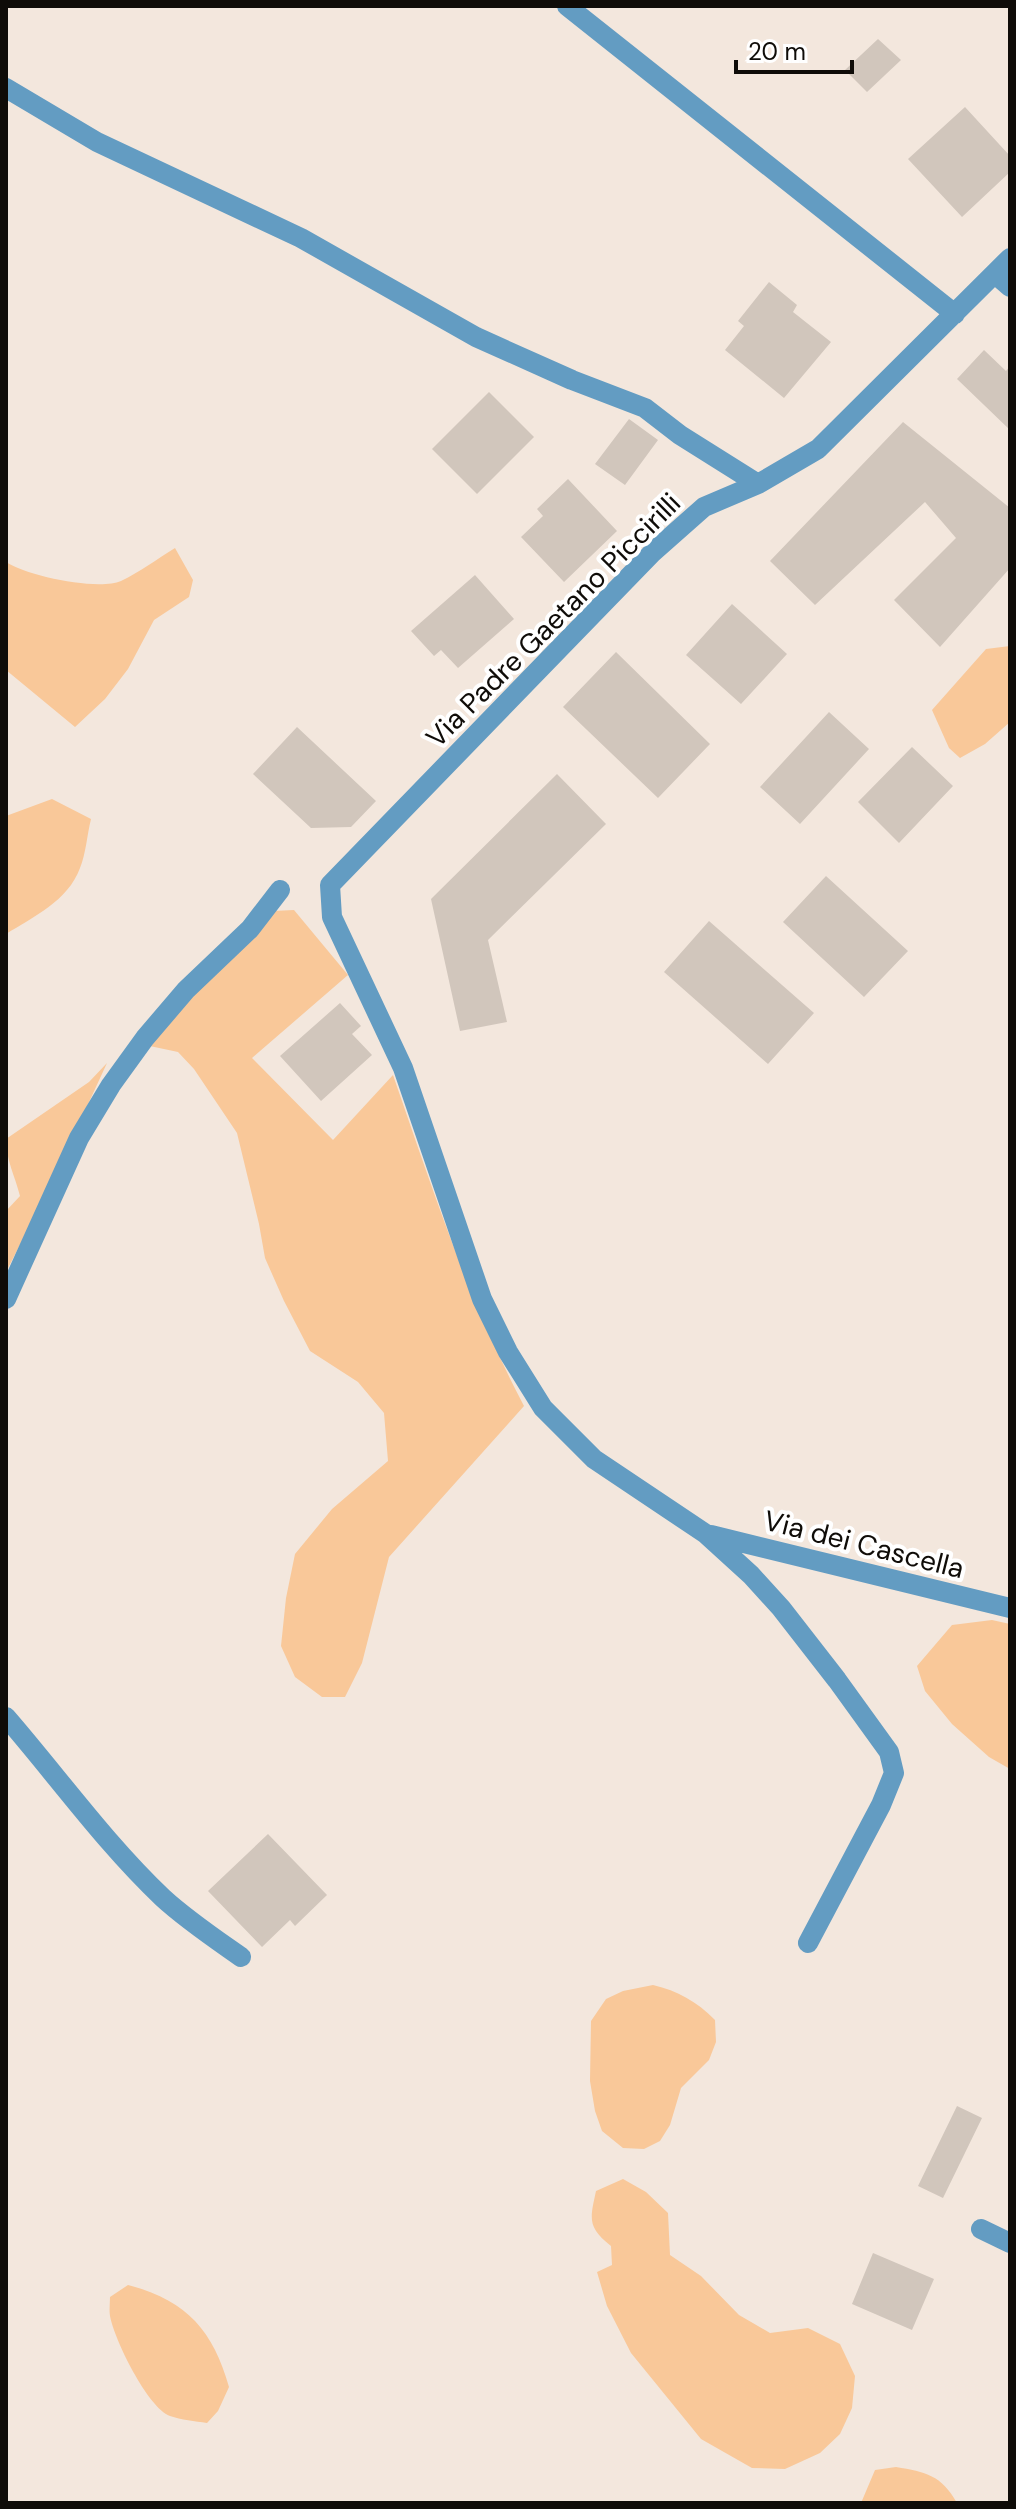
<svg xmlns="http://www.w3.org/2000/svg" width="1016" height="2509" font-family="'DM Sans',sans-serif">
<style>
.green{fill:#f9c899}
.building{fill:#d1c6bc}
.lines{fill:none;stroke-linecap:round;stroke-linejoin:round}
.service{stroke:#639cc2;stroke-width:20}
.minor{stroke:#639cc2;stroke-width:20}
.labels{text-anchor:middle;stroke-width:8;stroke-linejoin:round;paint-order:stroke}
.street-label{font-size:28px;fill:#0f0c08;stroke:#fff}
</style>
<rect width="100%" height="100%" fill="#f3e7dd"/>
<path class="green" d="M175 548 193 580 189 597 154 620 128 669 105 699 75 727 6 670V562C27 576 98 591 121 581 140 572 157 559 175 548Z
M1010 646V722L985 744 960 758 949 748 932 710 986 649Z
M52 799 91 819C87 835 86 853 80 868 68 901 33 917 6 934V816Z
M294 910 348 975 252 1058 333 1140 393 1075C432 1187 468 1300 524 1406L389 1557 362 1663 345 1697H322L295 1677 281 1646 286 1598 295 1554 332 1509 388 1461 384 1413 358 1382 310 1351 284 1301 265 1258 259 1224 237 1133 194 1069 178 1052 145 1045 273 911Z
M107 1063 54 1178 6 1272V1211L20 1196C15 1176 6 1160 6 1139L89 1082Z
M992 1620 1010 1624V1769L989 1757 952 1724 925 1691 917 1666 952 1625Z
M653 1985C678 1991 696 2001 715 2020L716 2042 709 2060 681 2088 670 2125 660 2141 644 2149 623 2148 602 2131 595 2111 590 2081 591 2021 606 1999 623 1991Z
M623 2179 646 2192 668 2213 670 2255 701 2276 739 2315 770 2333 808 2328 840 2344 855 2376 852 2408 840 2434 820 2453 785 2469 752 2468 701 2439 631 2353 607 2306 597 2272 612 2265 611 2246C587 2227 590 2219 596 2191Z
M128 2285C186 2300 213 2330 229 2387L218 2411 207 2423C195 2421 181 2420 170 2416 148 2408 114 2339 110 2316 109 2310 110 2303 110 2297Z
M896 2467C926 2472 941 2475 957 2503H861L875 2470Z"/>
<path class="building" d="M878 39 901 60 867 92 845 70Z
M965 107 1010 156V172L962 217 908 159Z
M769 282 797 305 793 312 831 342 784 398 725 350 744 326 738 321Z
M984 350 1006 371 1010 366V430L957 379Z
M489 392 534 437 477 494 432 449Z
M629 419 658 440 625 485 595 464Z
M903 422 1010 508V568L940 647 894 600 956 538 925 502 815 605 770 561Z
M568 479 617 531 564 582 521 537 543 516 537 509Z
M475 575 514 619 458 668 441 650 434 656 411 631Z
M732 604 787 654 741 704 686 655Z
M616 652 710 744 658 798 563 707Z
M829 712 869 749 800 824 760 787Z
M297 727 376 801 351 827 311 828 253 774Z
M912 747 953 786 899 843 858 802Z
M557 774 606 824 488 940 507 1022 460 1031 431 899Z
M826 876 908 951 864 997 783 922Z
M709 921 814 1013 768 1064 664 972Z
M340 1003 361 1026 352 1034 372 1055 321 1101 280 1056Z
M268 1834 327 1895 295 1926 290 1920 262 1947 208 1891Z
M957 2106 982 2118 943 2198 918 2186Z
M873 2253 934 2279 912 2330 852 2304Z"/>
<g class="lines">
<path class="service" d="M6 1299 79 1138 111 1085 145 1038 186 990 250 929 280 890
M6 1717C58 1777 105 1843 163 1898 187 1920 214 1938 241 1957
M981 2229 1010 2243"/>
<path class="minor" d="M567 6 955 314
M6 88 97 142 301 238 476 337 572 380 645 408 680 435 758 484
M995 274 1010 287
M711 1535 1010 1608
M808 1943 881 1805 894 1773 889 1752 837 1680 781 1608 751 1575 706 1534 594 1459 543 1408 508 1352 482 1299 403 1068 332 917 330 885 652 553 704 507 758 484 818 449 1010 258"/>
</g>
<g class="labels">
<g class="street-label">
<text transform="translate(553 620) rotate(-45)" y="10">Via Padre Gaetano Piccirilli</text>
<text transform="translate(864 1544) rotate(14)" y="10">Via dei Cascella</text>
</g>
</g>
<rect width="1016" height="2509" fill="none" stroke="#0f0c08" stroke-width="16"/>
<path d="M736 60v12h116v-12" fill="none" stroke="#0f0c08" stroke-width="4"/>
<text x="748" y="60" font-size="24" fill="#0f0c08" stroke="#ffffff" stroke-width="6" paint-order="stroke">20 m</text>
</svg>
